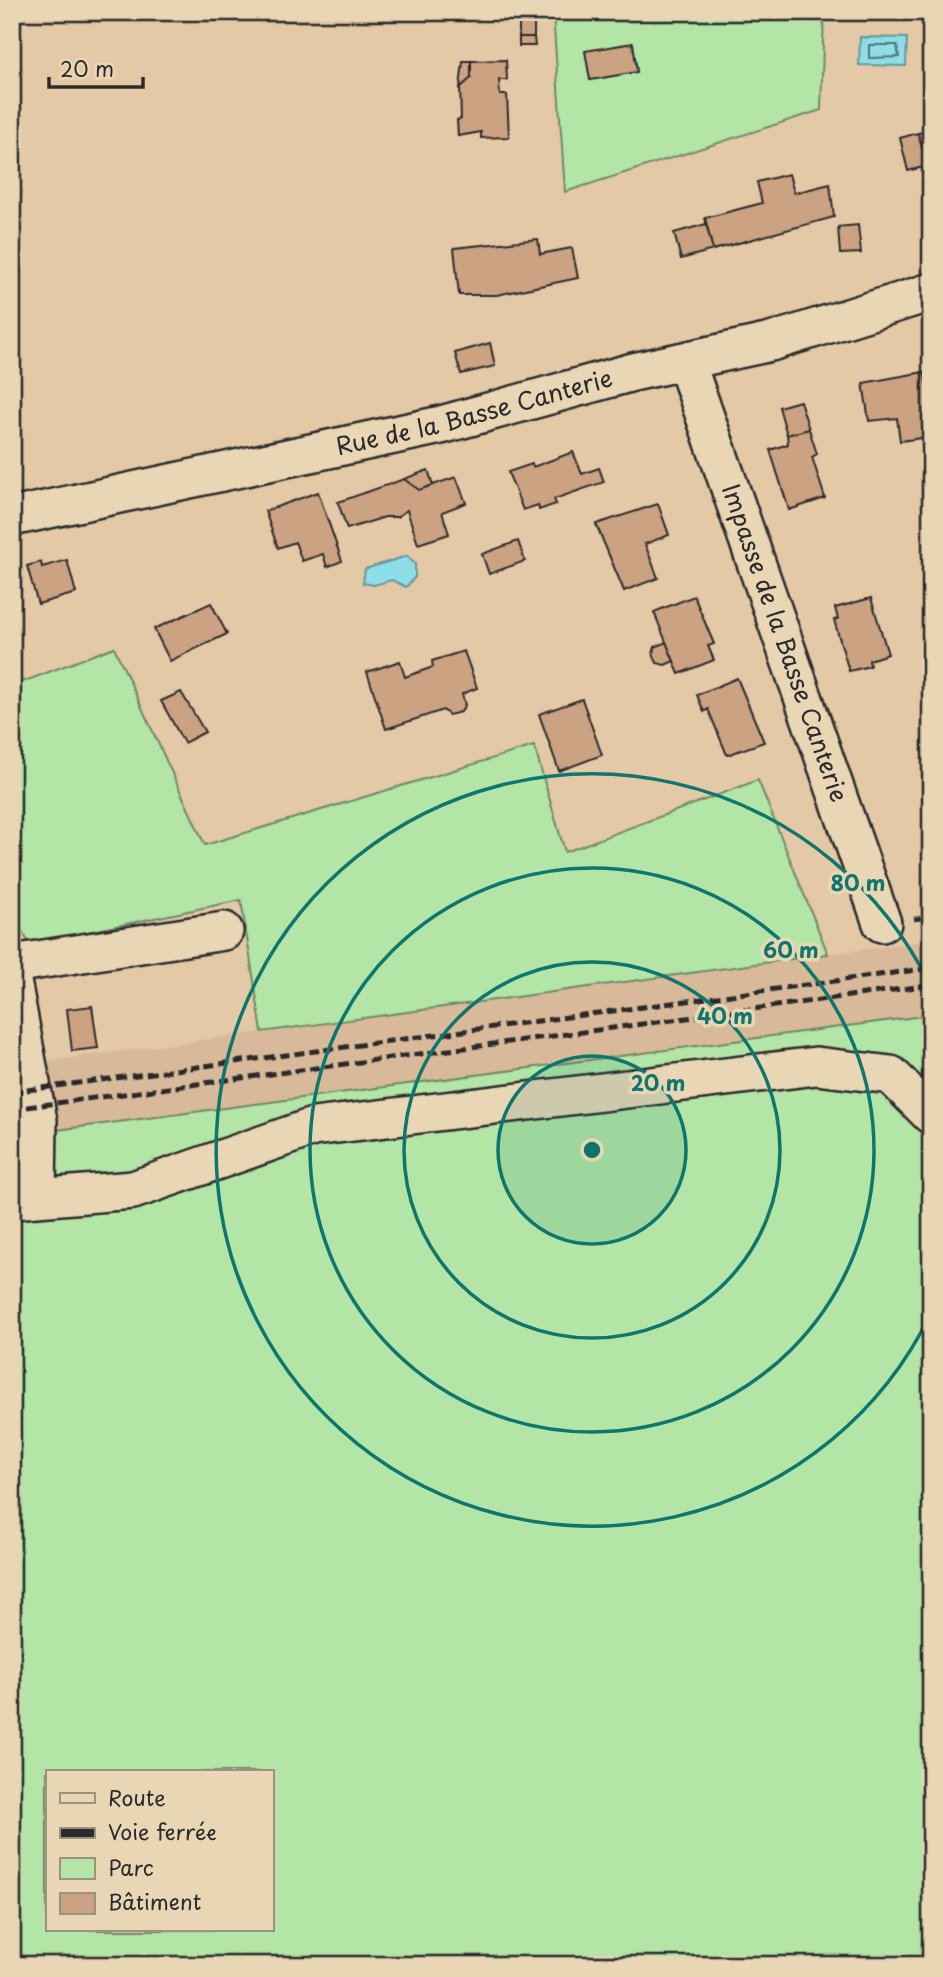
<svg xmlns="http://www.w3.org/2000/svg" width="943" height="1977" font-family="'Playpen Sans',sans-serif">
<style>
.built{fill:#d8ba9a}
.green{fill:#b2e5a6;stroke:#6e8868;stroke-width:2;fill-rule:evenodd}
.water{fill:#8edee8;stroke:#66969c;stroke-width:2}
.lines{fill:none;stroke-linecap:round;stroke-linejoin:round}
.shore{stroke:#537377;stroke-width:2}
.building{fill:#cba282;stroke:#2b2b2b;stroke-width:2}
.minor-casing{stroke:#2b2b2b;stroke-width:42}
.path{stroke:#2b2b2b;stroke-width:4.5;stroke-dasharray:7 5;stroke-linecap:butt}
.minor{stroke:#e8d6b4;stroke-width:37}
.rail{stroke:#2b2b2b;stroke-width:5;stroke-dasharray:10 5;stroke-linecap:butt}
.ring{fill:none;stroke:#0f766e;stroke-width:3.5}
.labels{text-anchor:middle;stroke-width:7;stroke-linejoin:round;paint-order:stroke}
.street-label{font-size:24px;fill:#2b2b2b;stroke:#e8d6b4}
.centre{fill:#0f766e;stroke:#e8d6b4;stroke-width:3.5}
.ring-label{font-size:21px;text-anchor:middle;font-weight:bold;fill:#0f766e;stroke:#e8d6b4;stroke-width:7;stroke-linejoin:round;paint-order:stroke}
</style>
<rect width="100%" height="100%" fill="#e4c9a7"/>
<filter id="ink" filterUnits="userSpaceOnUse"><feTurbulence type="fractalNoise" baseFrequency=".0143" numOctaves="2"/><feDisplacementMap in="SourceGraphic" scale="14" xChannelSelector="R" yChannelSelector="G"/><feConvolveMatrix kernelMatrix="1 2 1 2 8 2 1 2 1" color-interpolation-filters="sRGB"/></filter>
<g filter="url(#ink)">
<path class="built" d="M931 940V1015L57 1131 48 1061Z"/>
<path class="green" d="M553 12H824L821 110 565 192Z
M114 647 205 845 534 746 565 852 758 780 828 954 262 1032 241 900 30 944 12 916V686Z
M931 1015V1965H12V1136ZM47 1772H271V1930H47Z"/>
<path class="water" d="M860 37 907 38 906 66 859 65Z
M407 556 415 564V577L406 587 392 580 374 585 363 583 365 569Z"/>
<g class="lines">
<path class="shore" d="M869 45H897L899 57 869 58Z"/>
</g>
<path class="building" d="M534 16V37H519V17Z
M519 37H534L535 46H519Z
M633 43 637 72 590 80 585 51Z
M506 60 507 80H499L500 95H507L509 137 481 138V132L458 136 457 120 461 119 460 88 471 78V61Z
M463 61H471V78L460 88Z
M931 131V165L927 166 918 133Z
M918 133 927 166 908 171 900 138Z
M789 174 794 193 830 184 834 217 713 250 705 218 762 203 757 182Z
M706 224 713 250 681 259 674 233Z
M858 225 861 253 840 254 838 227Z
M538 239 540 254 572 248 578 278 497 295H459L454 248Z
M490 343 495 366 461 374 455 353Z
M924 372 931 411 925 412 929 437 900 441 897 418 869 421 863 383Z
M800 401 809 429 787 435 779 407Z
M809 429 817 454 812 457 825 498 789 510 770 450 788 444 787 435Z
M573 452 582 474 599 468 604 482 554 499 556 504 539 510 538 505 523 510 508 472 532 464 533 467Z
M428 470 433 485 419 490 404 479Z
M456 477 466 503 442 512 449 534 418 544 407 510 397 517H385L347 529 338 502 404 479 419 490Z
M318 492 342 561 327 567 323 554 302 561 295 542 278 548 265 511Z
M658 504 669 535 645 544 658 578 624 591 596 524Z
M518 541 525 561 489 574 482 554Z
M67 560 76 593 38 604 27 566 41 562 42 567Z
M694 596 714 644 708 646 714 660 679 674 654 612Z
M871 598 888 654 869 660 870 666 849 671 834 620 838 619 835 608Z
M211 603 227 634 170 661 154 629Z
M666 642 674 661 665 665 657 663 653 654 655 647Z
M464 651 477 688 462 694 465 705 461 712 449 715 443 710 386 729 367 672 400 661 405 677 433 667 432 661Z
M737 678 764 742 727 755 708 709 704 712 697 695Z
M181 692 205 732 184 743 161 701Z
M582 699 602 755 559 771 539 714Z
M92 1006 98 1048 72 1051 67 1009Z"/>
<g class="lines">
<g class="minor-casing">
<g id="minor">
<path id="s1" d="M686 362 882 923"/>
<path id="s2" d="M12 517 441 425 633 372 771 342 931 292"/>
<path d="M12 964 224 931"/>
<path d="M12 981 38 1121 37 1196"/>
<path d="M12 1200 133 1190 313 1127 816 1066 891 1075 931 1115"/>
</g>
</g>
<path class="path" d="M914 919 931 917"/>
<use href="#minor" class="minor"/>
<path class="rail" d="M12 1092 931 968
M12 1109 931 985"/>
</g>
</g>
<circle cx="592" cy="1150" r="94" fill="#0f766e" fill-opacity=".12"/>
<g class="ring">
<circle cx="592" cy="1150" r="94"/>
<circle cx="592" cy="1150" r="188"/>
<circle cx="592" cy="1150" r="282"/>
<path d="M930 1315A376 376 0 1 1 930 985"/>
</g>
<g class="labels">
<g class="street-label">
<text dy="8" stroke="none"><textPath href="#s2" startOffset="474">Rue de la Basse Canterie</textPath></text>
<text dy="8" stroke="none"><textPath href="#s1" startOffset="298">Impasse de la Basse Canterie</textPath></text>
</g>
</g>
<circle cx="592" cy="1150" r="10" class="centre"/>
<g class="ring-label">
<text x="858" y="891">80 m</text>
<text x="791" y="958">60 m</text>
<text x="725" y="1024">40 m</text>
<text x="658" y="1091">20 m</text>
</g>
<rect width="943" height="1977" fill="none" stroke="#e8d6b4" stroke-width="42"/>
<rect x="21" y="21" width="901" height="1935" fill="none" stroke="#2b2b2b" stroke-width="2.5" filter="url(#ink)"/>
<rect x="46" y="1770" width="228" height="161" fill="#e8d6b4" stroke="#9c927d" stroke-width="2"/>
<rect x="60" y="1793" width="35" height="10" fill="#e8d6b4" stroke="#9c927d" stroke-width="2"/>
<text x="108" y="1806" font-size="21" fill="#2b2b2b">Route</text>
<rect x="60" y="1828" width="35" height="10" fill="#2b2b2b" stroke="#9c927d" stroke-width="2"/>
<text x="108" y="1840" font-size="21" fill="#2b2b2b">Voie ferrée</text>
<rect x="60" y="1858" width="35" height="21" fill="#b2e5a6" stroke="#9c927d" stroke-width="2"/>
<text x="108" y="1876" font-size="21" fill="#2b2b2b">Parc</text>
<rect x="60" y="1893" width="35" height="21" fill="#cba282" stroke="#9c927d" stroke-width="2"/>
<text x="108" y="1910" font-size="21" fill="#2b2b2b">Bâtiment</text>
<path d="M49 77v10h94v-10" fill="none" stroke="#2b2b2b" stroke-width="3.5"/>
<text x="60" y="77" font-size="21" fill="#2b2b2b" stroke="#e8d6b4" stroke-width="5" paint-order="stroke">20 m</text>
</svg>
